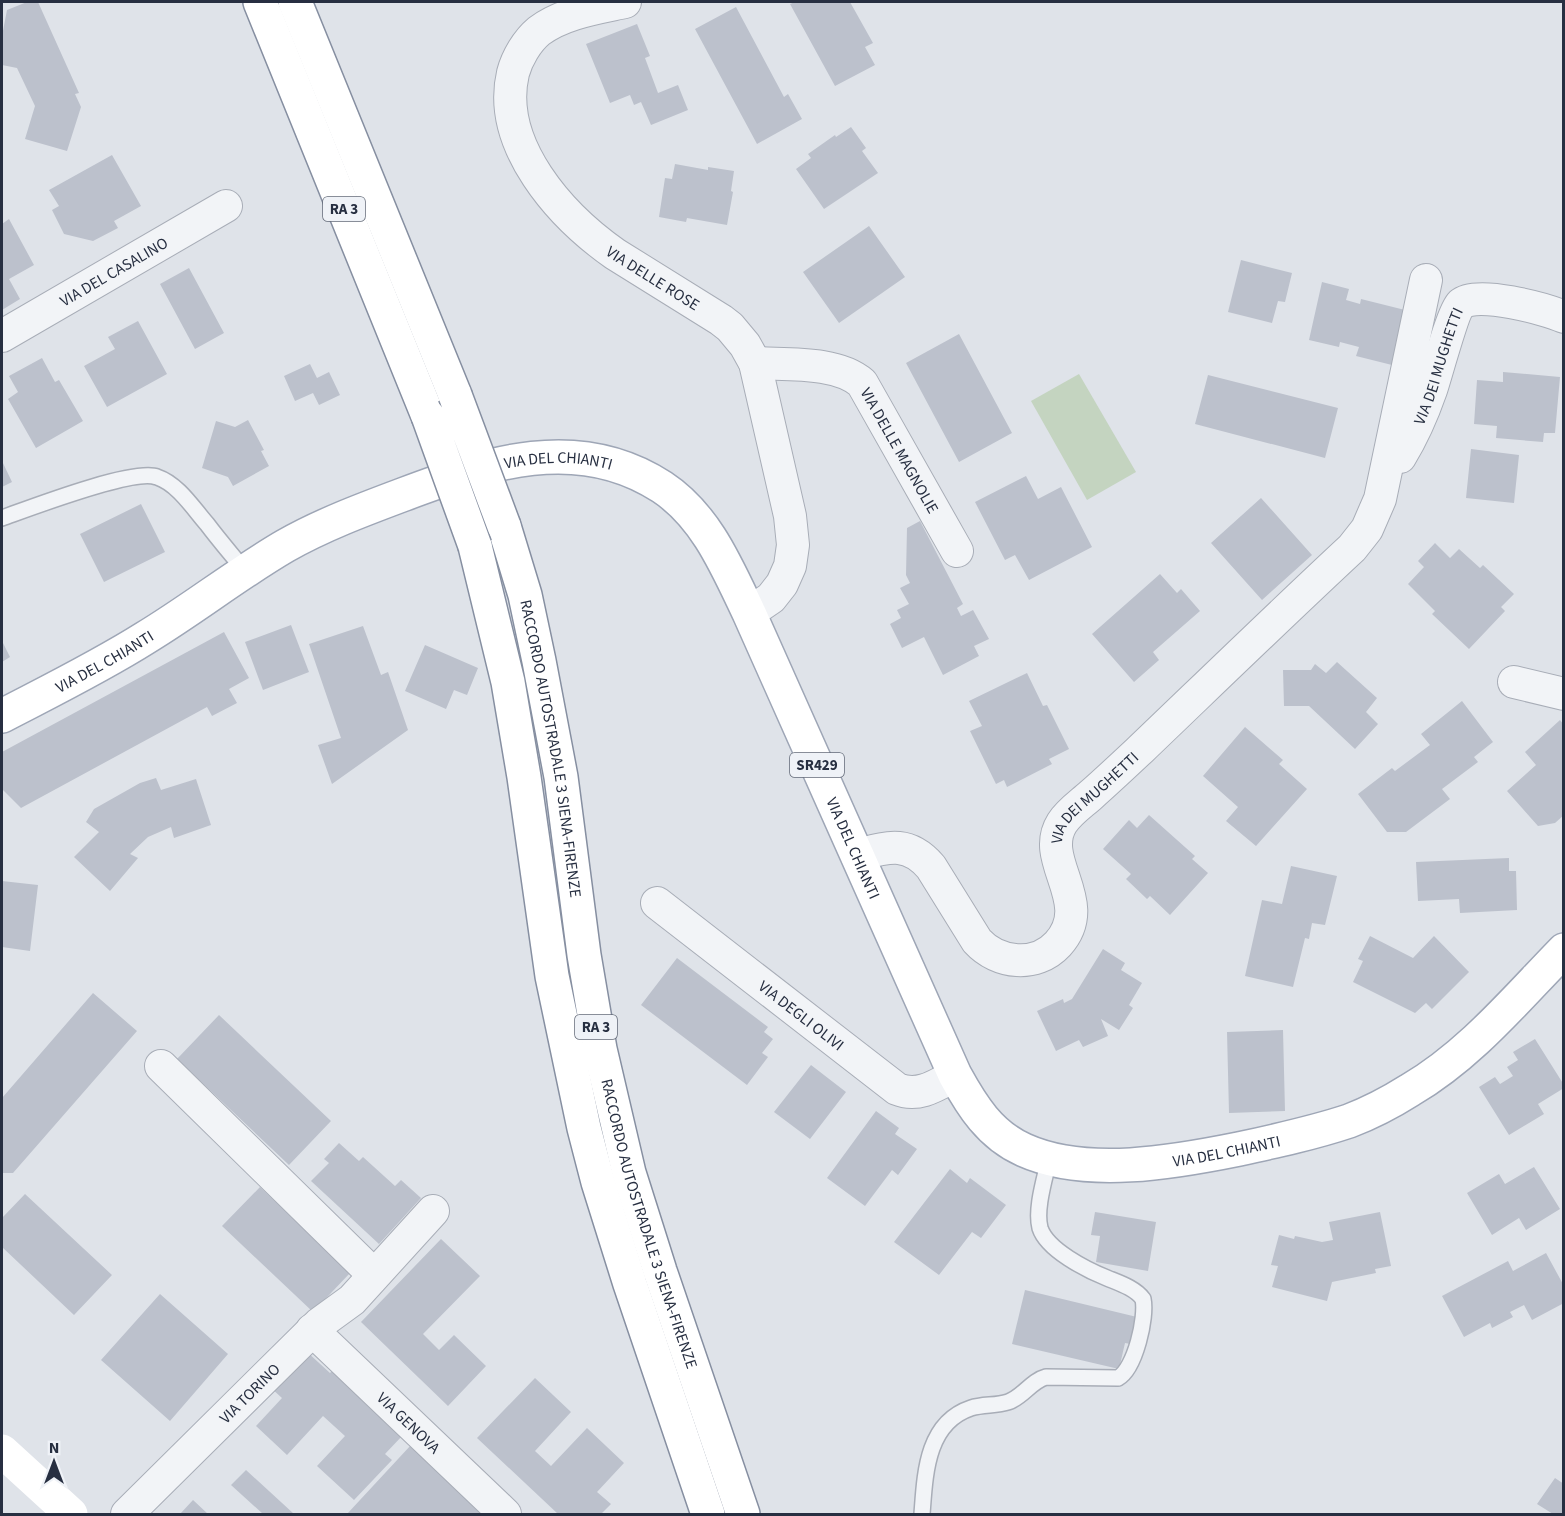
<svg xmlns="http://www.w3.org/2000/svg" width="1565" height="1516" font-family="'Source Sans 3',sans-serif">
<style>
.green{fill:#c4d4c0}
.building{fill:#bcc1cc}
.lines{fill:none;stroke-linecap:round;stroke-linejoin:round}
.service-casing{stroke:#a8adb7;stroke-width:18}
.minor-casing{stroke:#a8adb7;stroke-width:34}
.primary-casing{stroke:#9ea6b6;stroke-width:36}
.motorway-casing{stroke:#868fa1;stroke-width:36}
.service{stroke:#f2f4f7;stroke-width:15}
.minor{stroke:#f2f4f7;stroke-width:32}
.secondary{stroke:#fff;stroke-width:33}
.primary{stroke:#fff;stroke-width:33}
.motorway{stroke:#fff;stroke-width:33}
.motorway-bridge-casing{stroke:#868fa1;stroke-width:36;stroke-linecap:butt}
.motorway-bridge{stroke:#fff;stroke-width:33}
.labels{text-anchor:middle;stroke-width:6;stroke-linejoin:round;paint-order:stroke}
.shield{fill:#eff2f7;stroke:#636a78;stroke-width:1.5}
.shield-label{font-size:15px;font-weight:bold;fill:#272f41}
.street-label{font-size:16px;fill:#272f41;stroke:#eff2f7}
</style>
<rect width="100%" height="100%" fill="#dfe3e9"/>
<path class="green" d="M1079 374 1136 472 1087 500 1031 401Z"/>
<path class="building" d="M27 2H38L79 93 75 94 81 107 67 151 25 139 35 106 17 68 2 65V36L7 10Z
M795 2H850L873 43 865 47 875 65 835 86 790 4Z
M736 7 784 97 788 94 802 119 757 144 695 29Z
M637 24 650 56 645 58 658 93 678 85 688 110 651 125 641 102 634 105 630 95 610 103 586 44Z
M851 127 866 148 862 151 878 173 824 209 796 169 811 158 808 154 835 135 836 137Z
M112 155 141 206 114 221 118 228 93 241 64 234 52 210 59 206 49 190Z
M675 164 708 170V167L734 171 731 191 733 192 727 225 687 218 686 222 659 217 665 178 672 179Z
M9 219 34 265 9 279 20 299 2 310V224Z
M869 226 905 277 839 323 803 272Z
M1241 260 1292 273 1285 302 1278 301 1272 323 1228 312Z
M189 268 224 333 195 349 160 284Z
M1322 282 1349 289 1346 300 1360 304 1361 299 1405 310 1392 365 1356 356 1359 347 1340 342 1339 347 1309 340Z
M138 321 167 374 107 407 84 366 115 349 108 337Z
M959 334 1012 433 959 462 906 363Z
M42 358 55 382 59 380 83 421 36 448 8 399 18 392 9 376Z
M310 364 317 378 329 372 340 395 319 405 313 393 295 401 284 376Z
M1503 372 1560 377 1555 433H1544L1543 442 1496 438 1497 426 1474 424 1477 380 1503 382Z
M1208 375 1338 408 1325 458 1195 424Z
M248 420 264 450 261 451 269 466 233 486 228 477 202 468 216 421 235 427Z
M1471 449 1519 455 1514 503 1466 498Z
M2 461 12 482 2 487Z
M1026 476 1038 499 1061 487 1092 547 1029 580 1015 555 1005 560 975 502Z
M1261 498 1312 555 1262 600 1211 543Z
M141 504 165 552 104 582 80 534Z
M920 521 963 604 957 608 961 616 973 610 989 639 974 646 979 656 943 675 924 637 902 648 890 624 901 618 897 610 909 604 900 588 910 583 906 575 907 528Z
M1435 543 1450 558 1459 549 1480 568 1483 565 1514 594 1501 607 1505 611 1469 649 1432 614 1435 611 1408 584 1424 567 1418 561Z
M1160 574 1177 593 1181 589 1200 611 1153 652 1159 660 1134 682 1092 634Z
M291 625 309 672 263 690 245 642Z
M363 626 381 675 388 672 408 730 332 784 318 745 341 738 309 644Z
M224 632 249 678 229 689 237 703 212 716 207 707 21 808 2 789V752Z
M2 641 10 657 2 662Z
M425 645 478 668 467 695 454 690 446 709 405 691Z
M1337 662 1377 698 1366 712 1378 724 1355 749 1309 706H1284L1283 670H1311L1315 664 1326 673Z
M1027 673 1043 706 1047 705 1069 749 1049 759 1052 764 1007 787 1004 780 996 784 970 731 982 726 969 701Z
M1462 701 1493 742 1474 757 1478 762 1442 789 1450 799 1406 832H1387L1358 794 1392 768 1395 771 1430 745 1421 734Z
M1560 720 1564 725V815L1555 823 1538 826 1507 791 1536 765 1525 752Z
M1245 727 1283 760 1279 764 1307 789 1256 846 1226 821 1238 807 1203 776Z
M156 778 161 790 196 779 211 825 174 838 171 827 148 837 130 854 138 858 110 891 74 857 99 832 86 822 94 809 140 783Z
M1149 815 1195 856 1192 859 1208 873 1170 915 1150 896 1147 899 1126 879 1131 874 1103 849 1129 820 1137 828Z
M1509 858V871H1516L1517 910 1460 913 1459 899 1418 901 1416 862Z
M1291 866 1337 876 1325 925 1312 923 1309 939 1305 938 1293 987 1245 976 1262 900 1282 904Z
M2 881 38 885 30 951 2 947Z
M1370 936 1413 958 1434 936 1469 972 1432 1009 1426 1003 1415 1013 1353 982 1363 961 1358 959Z
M1103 949 1125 963 1121 970 1142 983 1129 1005 1133 1008 1119 1030 1101 1019 1108 1036 1083 1047 1079 1040 1056 1051 1037 1011 1063 999 1064 1003 1072 999Z
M677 958 768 1027 764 1032 773 1039 762 1053 768 1057 747 1085 641 1005Z
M93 993 137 1031 13 1173H2V1098Z
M219 1015 331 1121 289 1165 177 1059Z
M1283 1030 1285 1111 1229 1113 1227 1032Z
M1535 1039 1564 1085V1088L1538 1104 1544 1114 1509 1135 1479 1087 1495 1077 1500 1084 1513 1076 1507 1067 1518 1060 1513 1052Z
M811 1065 846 1092 810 1139 774 1112Z
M876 1111 899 1128 895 1134 917 1149 898 1175 892 1170 865 1206 827 1178Z
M339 1143 359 1161 363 1157 395 1186 401 1180 421 1198 379 1244 311 1181 329 1163 324 1159Z
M1534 1167 1560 1209 1526 1230 1519 1218 1492 1235 1467 1193 1499 1174 1505 1184Z
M950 1169 967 1183 970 1178 1006 1205 981 1238 972 1232 939 1275 894 1242Z
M260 1187 350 1273 313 1312 222 1226Z
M25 1194 112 1275 74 1315 2 1247V1218Z
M1095 1212 1156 1222 1148 1271 1096 1262 1100 1236 1091 1235Z
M1380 1212 1391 1266 1375 1269 1376 1273 1332 1282 1327 1301 1272 1287 1278 1266 1271 1265 1279 1235 1294 1239 1295 1236 1322 1242 1333 1240 1329 1222Z
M441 1239 480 1276 423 1334 439 1350 454 1335 486 1366 448 1406 361 1322Z
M1546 1253 1564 1286V1303L1532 1320 1524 1305 1510 1312 1513 1317 1492 1328 1490 1323 1464 1337 1442 1296 1508 1261 1513 1271Z
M1025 1290 1137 1317 1131 1344 1125 1343 1119 1369 1012 1344Z
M160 1294 228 1354 170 1421 101 1360Z
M306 1351 330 1373 333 1370 403 1435 385 1454 392 1460 354 1500 317 1466 345 1436 323 1416 287 1455 256 1426 282 1398 271 1388Z
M535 1378 571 1412 535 1451 551 1466 587 1428 624 1463 597 1492 611 1504 601 1514H558L477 1438Z
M411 1445 486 1514H347Z
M246 1470 294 1514H263L231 1485Z
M1555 1478 1564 1484V1514H1553L1537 1504Z
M193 1500 208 1514H180Z"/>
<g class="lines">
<g class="service-casing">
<path id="service" d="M2 518C30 508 134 468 157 477 178 484 193 508 207 524 219 540 232 555 245 571
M922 1514C925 1475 926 1423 971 1408 983 1404 996 1406 1008 1402 1023 1397 1031 1381 1046 1377L1118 1378C1135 1369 1147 1317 1143 1299 1135 1288 1119 1283 1107 1278 1087 1270 1047 1250 1040 1228 1035 1209 1045 1178 1049 1159"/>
</g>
<g class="minor-casing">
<g id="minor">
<path id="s1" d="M625 2C597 8 563 13 539 31 527 41 517 58 513 73 496 145 561 216 615 254L721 320 730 327 745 345 755 363 790 516 793 545 790 566 782 584 771 598 749 613"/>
<path id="s2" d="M2 336 226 206"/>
<path id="s3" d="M755 363C787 365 837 361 862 383L957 551"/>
<path id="s4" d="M1400 457C1413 436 1423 413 1431 390 1436 375 1453 311 1461 304 1476 290 1546 309 1564 317"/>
<path d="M1514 682 1564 694"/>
<path id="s5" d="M857 855C888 847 908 840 931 867L977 941C998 964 1036 968 1058 944 1096 902 1038 861 1062 823 1069 812 1081 804 1091 795 1108 780 1125 764 1141 749 1211 682 1281 614 1352 548L1367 529 1380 499 1426 280"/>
<path id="s6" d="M657 903 897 1089C919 1098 937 1085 955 1075"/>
<path d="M161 1066 374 1275"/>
<path id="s7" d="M312 1330 505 1514"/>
<path id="s8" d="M127 1514 319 1324 352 1300 433 1211"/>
</g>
</g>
<g class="primary-casing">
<g id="primary">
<path id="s9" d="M2 716C50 691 99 667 145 638 193 609 237 574 285 546 322 525 362 510 402 495 487 463 578 432 662 487 706 516 727 567 749 613L955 1075C972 1106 990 1135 1024 1150 1086 1178 1175 1162 1239 1149 1276 1141 1313 1133 1349 1121 1370 1113 1391 1102 1410 1090 1470 1055 1516 999 1564 950"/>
</g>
</g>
<g class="motorway-casing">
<g id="motorway">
<path d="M260 2 428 416"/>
<path d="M295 2 455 395"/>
<path id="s10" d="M504 526 525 595 539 661 561 777 584 955 600 1049 629 1173 660 1271 743 1514"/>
<path d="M475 546 508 682 524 777 552 976 584 1128 598 1182 630 1284 708 1514"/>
</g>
</g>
<use href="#service" class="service"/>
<use href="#minor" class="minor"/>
<path class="secondary" d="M2 1451 71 1514"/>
<use href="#primary" class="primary"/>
<use href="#motorway" class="motorway"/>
<g class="motorway-bridge-casing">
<path id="motorway-bridge" d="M455 395 504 526
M428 416 475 546"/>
</g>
<use href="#motorway-bridge" class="motorway-bridge"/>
</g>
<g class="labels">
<g class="shield">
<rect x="323" y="197" width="42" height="24" rx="4.5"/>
<rect x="790" y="753" width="54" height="24" rx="4.5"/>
<rect x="575" y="1015" width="42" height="24" rx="4.5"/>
</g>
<g class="shield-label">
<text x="344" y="214">RA 3</text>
<text x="817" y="770">SR429</text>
<text x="596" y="1032">RA 3</text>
</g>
<g class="street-label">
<text dy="6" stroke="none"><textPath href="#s2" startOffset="129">VIA DEL CASALINO</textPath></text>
<text dy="6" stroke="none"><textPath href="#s1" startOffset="406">VIA DELLE ROSE</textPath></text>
<text dy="6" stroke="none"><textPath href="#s4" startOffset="99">VIA DEI MUGHETTI</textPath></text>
<text dy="6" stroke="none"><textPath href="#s3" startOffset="188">VIA DELLE MAGNOLIE</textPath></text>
<text dy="6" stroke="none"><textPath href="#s9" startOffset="620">VIA DEL CHIANTI</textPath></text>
<text dy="6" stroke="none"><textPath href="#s9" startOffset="116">VIA DEL CHIANTI</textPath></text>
<text dy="6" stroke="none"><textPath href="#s10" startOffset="228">RACCORDO AUTOSTRADALE 3 SIENA-FIRENZE</textPath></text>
<text dy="6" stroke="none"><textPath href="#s5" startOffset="426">VIA DEI MUGHETTI</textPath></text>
<text dy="6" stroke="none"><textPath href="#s9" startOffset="1142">VIA DEL CHIANTI</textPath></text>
<text dy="6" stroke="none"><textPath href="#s6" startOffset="183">VIA DEGLI OLIVI</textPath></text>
<text dy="6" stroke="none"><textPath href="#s9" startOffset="1700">VIA DEL CHIANTI</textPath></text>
<text dy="6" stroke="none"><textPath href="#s10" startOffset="714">RACCORDO AUTOSTRADALE 3 SIENA-FIRENZE</textPath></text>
<text dy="6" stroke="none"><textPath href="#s8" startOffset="172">VIA TORINO</textPath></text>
<text dy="6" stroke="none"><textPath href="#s7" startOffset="134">VIA GENOVA</textPath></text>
</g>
</g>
<rect width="1565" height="1516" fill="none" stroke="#272f41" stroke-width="6"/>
<g transform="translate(54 1462)" stroke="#eff2f7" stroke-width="4.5" paint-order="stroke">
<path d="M0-4.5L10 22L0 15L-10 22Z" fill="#272f41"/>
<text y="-9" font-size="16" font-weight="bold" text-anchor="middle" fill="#272f41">N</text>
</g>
</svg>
